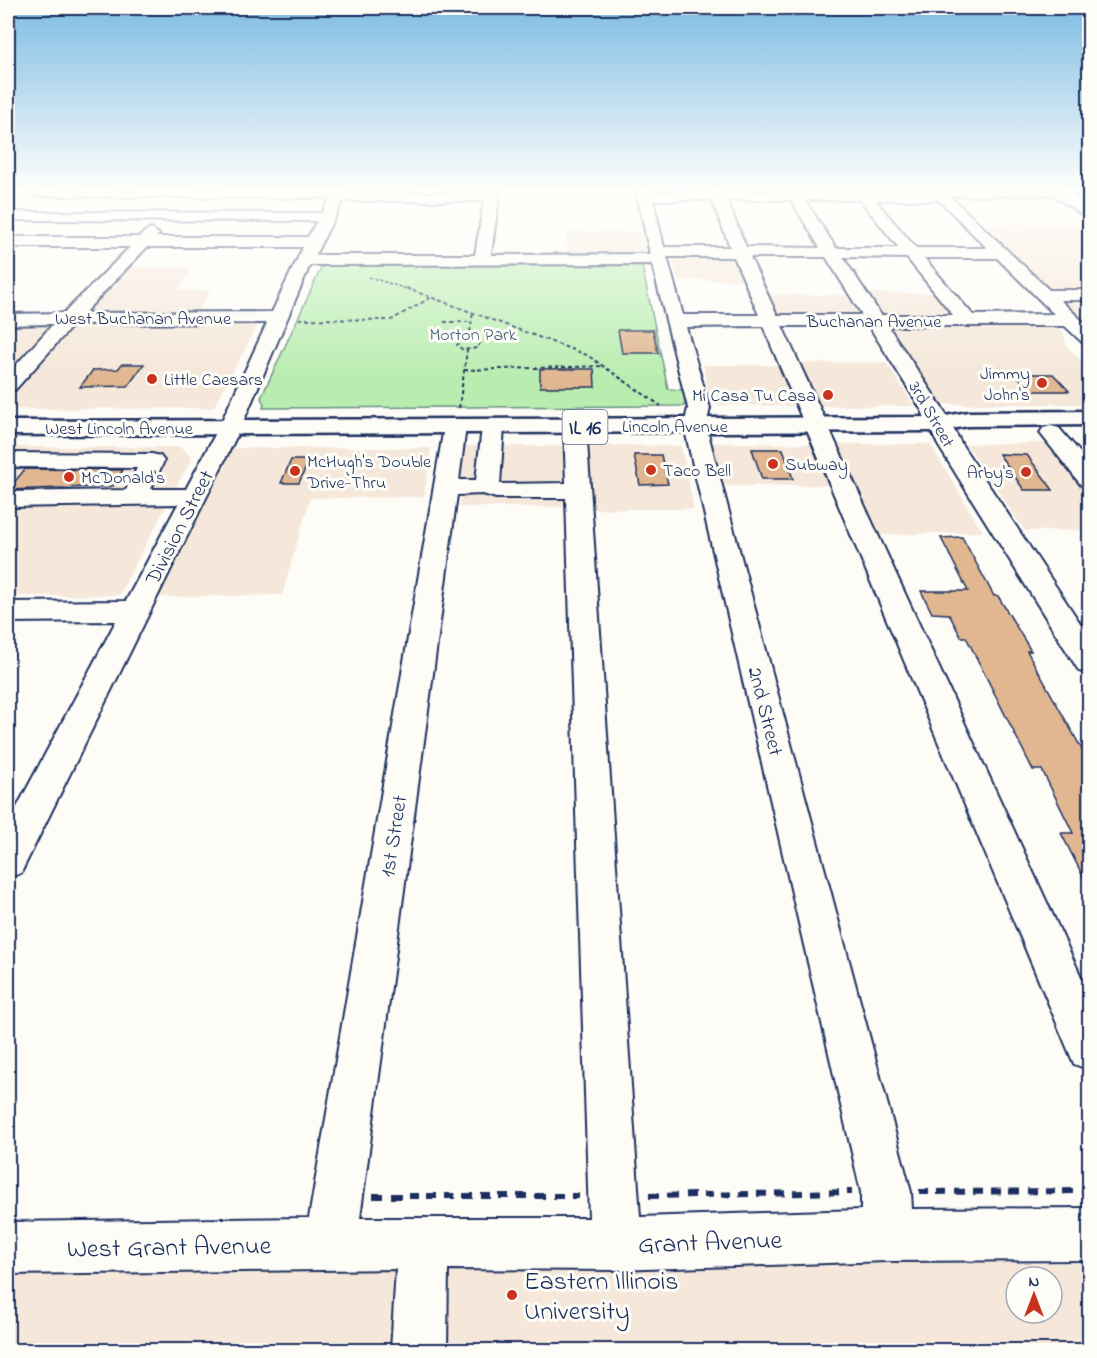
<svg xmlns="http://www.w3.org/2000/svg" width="1097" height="1358" font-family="'Indie Flower',sans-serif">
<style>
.built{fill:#f5e7d9;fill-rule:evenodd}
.green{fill:#b8edaf;stroke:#6a8e86;stroke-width:1.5}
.building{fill:#e1b792;stroke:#1b2f5e;stroke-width:1.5}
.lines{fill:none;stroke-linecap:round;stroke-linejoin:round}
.minor-casing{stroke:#1b2f5e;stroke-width:4}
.major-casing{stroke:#1b2f5e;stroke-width:5}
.path-far2{stroke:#1b2f5e;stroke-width:1.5;stroke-dasharray:3 2;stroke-linecap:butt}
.path-far1{stroke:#1b2f5e;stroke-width:2;stroke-dasharray:4 3;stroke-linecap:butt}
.path{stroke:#1b2f5e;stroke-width:6;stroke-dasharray:10 8;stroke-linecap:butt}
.minor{fill:#fdfcf7;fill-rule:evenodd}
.major{fill:#fdfcf7;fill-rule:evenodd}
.poi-dot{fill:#c8321e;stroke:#fdfcf7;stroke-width:2}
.labels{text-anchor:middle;stroke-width:6;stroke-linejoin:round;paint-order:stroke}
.far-street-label{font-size:18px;fill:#1b2f5e;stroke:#fdfcf7}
.far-park-label{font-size:18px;fill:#425e72;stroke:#fdfcf7}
.far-poi-label{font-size:18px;fill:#1b2f5e;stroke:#fdfcf7;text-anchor:start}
.shield{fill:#fdfcf7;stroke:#5f6c8c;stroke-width:1.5}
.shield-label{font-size:20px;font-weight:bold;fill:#1b2f5e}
.street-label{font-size:21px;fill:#1b2f5e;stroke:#fdfcf7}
.near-street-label{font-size:26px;fill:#1b2f5e;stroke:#fdfcf7}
.near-poi-label{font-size:26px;fill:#1b2f5e;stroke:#fdfcf7;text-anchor:start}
</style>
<rect width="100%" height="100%" fill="#fdfcf7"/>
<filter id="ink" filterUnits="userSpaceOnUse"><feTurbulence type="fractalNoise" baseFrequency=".0167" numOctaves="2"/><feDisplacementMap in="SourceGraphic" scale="12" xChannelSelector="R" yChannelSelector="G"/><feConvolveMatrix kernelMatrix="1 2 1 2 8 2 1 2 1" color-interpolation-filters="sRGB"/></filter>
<g filter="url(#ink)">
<path class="built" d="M982 224H1089V289L1047 288Z
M567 231 643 232 647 255 567 254Z
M677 255H740L751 280H679L671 258Z
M124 267 192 268 178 290 211 291 196 314H82Z
M867 293H940L958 316 881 315Z
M765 295H846L860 316H774Z
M1062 300H1089V325Z
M56 321 22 357 8 365V322Z
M75 322 252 323 257 327 213 408 8 409V396Z
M889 325H1057L1064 333 1066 345 1089 369V404H942Z
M886 362 914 406H815L797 363Z
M703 365H783L800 406 716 405 710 399Z
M712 443 814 444 833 485 723 486Z
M1053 443 1089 488V530L1025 531 966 444Z
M830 444H930L983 532 873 535Z
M584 445 681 446 694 509H589Z
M464 446H565L568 507H460Z
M8 447H180L192 457 119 595 8 596Z
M233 448H431L424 497 310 498 282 595 159 597 226 454Z
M781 1262 1089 1263V1350H8V1269ZM1016 1277H1052V1313H1016Z"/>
<path class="green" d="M634 262 642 266 668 389 685 390 687 397 684 406 263 408 264 404 261 398 323 264Z"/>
<path class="building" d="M618 330H653L658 353H622Z
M122 364H144L128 386 80 387 93 370 118 369Z
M540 369H594L595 387H540Z
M1016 374H1053L1069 391H1030Z
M752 449H783L793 479H762Z
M999 454 1027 455 1053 490H1024Z
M634 455H661L668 484 640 485Z
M291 460H309L299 483H281Z
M25 469 123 470 113 486 8 490Z
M962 537 994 596H998L1031 651H1027L1089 762V888L1061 833H1073L1042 770H1033L966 637H961L949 614 932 613 921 591H968L941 538Z"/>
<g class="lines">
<g class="minor-casing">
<path id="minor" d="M40 189H349L347 193H485L486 189H500L491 255 650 254 636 189H650L651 192H709L708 189H722L723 192 1090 189V194H1070L1090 209V220L1053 195 950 196 1049 290H1090V300H1060L1090 328V345L1083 343 1065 326H888L943 409 962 445 1090 638V674L1079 671 938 445 921 409 869 326H782L1090 996V1070L1074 1064 763 326 686 327 710 408 706 426 911 1192 912 1209 1090 1208V1260L887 1261 616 1270 448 1269 447 1350H391L396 1269 8 1274V1222L309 1218 444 427 447 422 455 420 463 422 466 427 459 480H476L482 427 485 422 493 420 501 422 504 427 500 484 566 483 564 427 567 422 575 420 583 422 586 427 640 1217 861 1210V1192L684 426 688 408 652 264 310 265 241 427 21 873 8 878V824L116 621 8 622V602L126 601 178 504 8 507V492L126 490 137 468 8 467V453L152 454 160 456 164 461 151 489H186L219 427 267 323 74 324 15 390 8 392V374L53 324 8 325V314L64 313 130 247H8V237H139L146 231 151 229 159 234 156 237H308L317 221 8 220V212L322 213 330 198 35 196 33 193ZM653 200H712L730 247H664ZM727 200H791L820 248 746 247ZM805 200H860L899 248H836ZM875 200H939L987 248H916ZM343 201H484L475 255H315ZM147 247H303L272 312 84 313ZM667 257H734L759 315H683ZM750 257H826L862 315H777ZM843 257 907 258 953 315H881ZM924 258H997L1054 314 973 315ZM483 494 496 498H566L589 1218H360L457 495Z
M1051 426 1059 428 1090 464V487L1081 485 1040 433 1043 428Z"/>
</g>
<g class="major-casing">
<path id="major" d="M1090 411V425L968 426 940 431 8 435V421L940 417 968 412Z"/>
</g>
<path class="path-far2" d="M369 277 410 290"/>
<path class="path-far1" d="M406 288 587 355 661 406
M299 319 391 320 432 297
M444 322H472
M469 339 473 312
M473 340 480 343 477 348 463 350 457 345 462 341Z
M464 370 604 366
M459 408 467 350"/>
<path class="path" d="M919 1192 1090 1191
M373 1196H579
M649 1196 852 1192"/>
<use href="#minor" class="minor"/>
<use href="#major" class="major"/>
</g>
</g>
<linearGradient id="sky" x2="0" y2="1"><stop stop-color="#7dbce4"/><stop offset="0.5" stop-color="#fefefb"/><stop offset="1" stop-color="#fefefb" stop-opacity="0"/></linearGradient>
<rect width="1097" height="379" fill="url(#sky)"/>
<g class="poi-dot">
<circle cx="152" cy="379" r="6"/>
<circle cx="1042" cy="383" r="6"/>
<circle cx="828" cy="395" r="6"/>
<circle cx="773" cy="464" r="6"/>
<circle cx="651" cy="470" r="6"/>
<circle cx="295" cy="471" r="6"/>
<circle cx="1026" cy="472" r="6"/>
<circle cx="69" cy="477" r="6"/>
<circle cx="512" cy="1295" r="6"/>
</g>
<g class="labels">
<g class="far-street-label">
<text x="143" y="324">West Buchanan Avenue</text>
<text x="874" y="327">Buchanan Avenue</text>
<text transform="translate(932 414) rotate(60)" y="6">3rd Street</text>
<text x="675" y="432">Lincoln Avenue</text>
<text x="119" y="434">West Lincoln Avenue</text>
</g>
<g class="far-park-label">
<text x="473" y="340">Morton Park</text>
</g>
<g class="far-poi-label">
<text x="1030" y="379" text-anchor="end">Jimmy<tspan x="1030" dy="21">John's</tspan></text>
<text x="164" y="385">Little Caesars</text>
<text x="816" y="401" text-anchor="end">Mi Casa Tu Casa</text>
<text x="307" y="467">McHugh's Double<tspan x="307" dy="21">Drive-Thru</tspan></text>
<text x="785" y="470">Subway</text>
<text x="663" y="476">Taco Bell</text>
<text x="1014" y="478" text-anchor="end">Arby's</text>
<text x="81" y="483">McDonald's</text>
</g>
<rect class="shield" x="562.5" y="410" width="45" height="34" rx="4.5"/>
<g class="shield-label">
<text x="585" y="434">IL 16</text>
</g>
<g class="street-label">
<text transform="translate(179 527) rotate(-63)" y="7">Division Street</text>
<text transform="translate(766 711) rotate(76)" y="7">2nd Street</text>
<text transform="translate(393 836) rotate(-81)" y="7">1st Street</text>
</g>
<g class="near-street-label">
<text transform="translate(710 1241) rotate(-2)" y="9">Grant Avenue</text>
<text transform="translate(169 1246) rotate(-1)" y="9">West Grant Avenue</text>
</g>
<g class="near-poi-label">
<text x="524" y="1289">Eastern Illinois<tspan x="524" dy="30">University</tspan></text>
</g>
</g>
<rect width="1097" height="1358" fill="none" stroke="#fdfcf7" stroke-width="30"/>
<rect x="15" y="15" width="1067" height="1328" fill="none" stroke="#1b2f5e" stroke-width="2" filter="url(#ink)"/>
<g transform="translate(1034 1295)"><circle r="28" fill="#fdfcf7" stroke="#a3aaba" stroke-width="1.5"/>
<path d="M0-4.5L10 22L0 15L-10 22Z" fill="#c8321e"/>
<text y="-9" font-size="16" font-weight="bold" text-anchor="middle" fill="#1b2f5e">N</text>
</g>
</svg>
